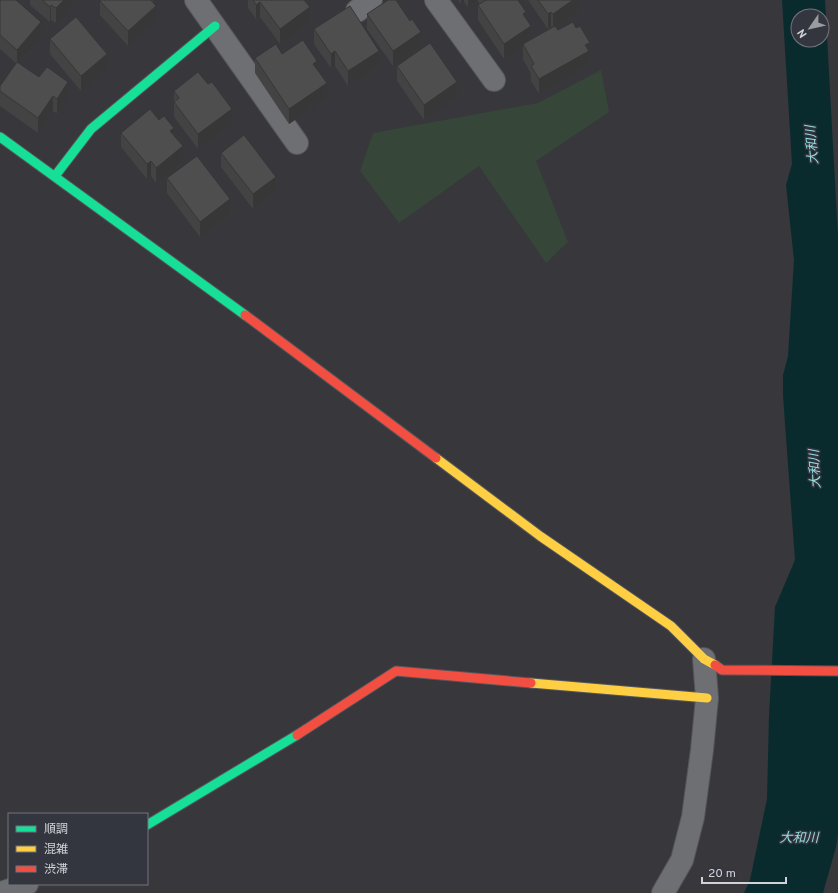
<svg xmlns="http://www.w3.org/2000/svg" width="838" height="893" font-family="Overpass,'Noto Sans JP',sans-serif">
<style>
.green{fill:#36473a}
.water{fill:#0a2b2d;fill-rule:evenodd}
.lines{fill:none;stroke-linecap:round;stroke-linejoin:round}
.street-casing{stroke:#55565a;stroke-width:24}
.fast-casing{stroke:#55565a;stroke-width:11}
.slow-casing{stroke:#55565a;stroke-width:11}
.jam-casing{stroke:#55565a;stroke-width:11}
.street{stroke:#6e6f73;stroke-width:22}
.fast{stroke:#16e098;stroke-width:9}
.slow{stroke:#ffcf43;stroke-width:9}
.jam{stroke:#f24e42;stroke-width:9}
.wall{fill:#444344}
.shaded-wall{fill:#373737}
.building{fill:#4f4e4f;stroke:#373737}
.labels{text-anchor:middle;stroke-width:3;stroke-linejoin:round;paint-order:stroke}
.water-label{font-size:13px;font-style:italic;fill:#96dde0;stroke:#34363f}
</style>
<rect width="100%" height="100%" fill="#37373c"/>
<path class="green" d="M601 70 609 112 536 161 568 242 546 263 479 166 399 223 360 171 373 133 538 103Z"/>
<path class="water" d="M782 0H825L838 237V834L836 847 823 893H744L750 880 767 799 769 716 775 607 795 560 783 396V375L788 356 794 260 786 185 792 164ZM798 16H822V40H798Z"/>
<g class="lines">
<g class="street-casing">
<path id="street" d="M196 0 297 143
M436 0 494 80
M357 11 371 0
M1 893 27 884
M663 893 682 860 693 817 702 750 707 698 704 659"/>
</g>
<g class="fast-casing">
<path id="fast" d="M0 137 245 315
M55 176 91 129 215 26
M147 825 297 735"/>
</g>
<g class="slow-casing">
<path id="slow" d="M436 458 540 536 671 626 704 659 715 665
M531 683 707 698"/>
</g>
<g class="jam-casing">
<path id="jam" d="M245 315 436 458
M715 665 722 670 838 671
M297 735 396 671 531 683"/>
</g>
<use href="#street" class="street"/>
<use href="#fast" class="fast"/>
<use href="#slow" class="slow"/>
<use href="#jam" class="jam"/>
</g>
<path class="wall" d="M0 0 41 37 18 63 68 97 57 113 53 111 38 133 0 106V86L16 63 0 49Z
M30 0H74V3L56 23 51 20 50 22 30 5Z
M100 0H153L156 21 128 46 100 15Z
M248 0H304L310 22 280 44 260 17 256 19 248 8Z
M458 0H518L526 19 531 40 552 27 551 26 548 29 528 0H579V11L556 27 558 30 590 58H589V65L539 94 531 81V74L523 59V46L504 59 478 20V5L480 4 477 0 468 7 464 2 461 4Z
M367 14 421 47 393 66 367 29Z
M314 29 379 65 348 86 335 66 331 68 314 44Z
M50 39 107 69 81 91 50 54Z
M282 54 317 69 327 98 289 124 255 73V58Z
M397 66 457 97 424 120 397 81Z
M174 91 232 124 198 149 174 117Z
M121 133 174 135 183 161 156 183 151 176 147 179 121 147Z
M221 153 276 192 253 209 221 167Z
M167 178 230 214 200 237 167 193Z"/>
<path class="shaded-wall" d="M64 0H74V3L56 23V8Z
M461 0H464V2L461 4Z
M468 0H477L468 7Z
M573 0H579V11L553 29V14Z
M260 2V17L256 19V5Z
M51 5V20L50 22V7Z
M156 6V21L128 46V31Z
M310 7V22L280 44V29Z
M526 12V27L523 14Z
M551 12V26L548 29V14Z
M41 22V37L17 64V50Z
M531 26V40L523 44V46L504 59V44Z
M421 32V47L393 66V51Z
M590 43V58H589V65L539 94V79L585 45Z
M335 51V66L331 68V54Z
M379 51V65L348 86V71Z
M107 54V69L81 91V76Z
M317 61V76L313 64Z
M68 82V97L57 113V99Z
M457 82V97L424 120V105Z
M327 83V98L289 124V109Z
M53 96V111L38 133V118Z
M232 109V124L198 149V134Z
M174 128V142L170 131Z
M183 146V161L156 183V168Z
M151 161V176L147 179V164Z
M276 177V192L253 209V194Z
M230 199V214L200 237V222Z"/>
<path class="building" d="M0 0H16L41 22 17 50 0 35Z
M42 0H64L56 8 51 5 50 7Z
M100 0H151L156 6 128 31 100 1Z
M253 0H304L310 7 280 29 260 2 256 5Z
M388 0H396L410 21 412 19 421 32 393 51 367 14Z
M486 0H518L526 12 523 14 531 26 504 44 478 5Z
M538 0H573L553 14 551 12 548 14Z
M350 6 379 51 348 71 335 51 331 54 314 29Z
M76 17 107 54 81 76 50 39Z
M573 22 576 28 580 26 590 43 585 45 589 51 539 79 531 66 534 64 523 44 555 26 558 30Z
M303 40 317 61 313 64 327 83 289 109 255 58 276 44 282 54Z
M430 43 457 82 424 105 397 66Z
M17 62 39 77 47 67 68 82 57 99 53 96 38 118 0 91V86Z
M198 72 208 84 212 82 232 109 198 134 174 102 179 98 174 91Z
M150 109 159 120 164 116 174 128 170 131 183 146 156 168 151 161 147 164 121 133Z
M244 135 276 177 253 194 221 153Z
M197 156 230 199 200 222 167 178Z"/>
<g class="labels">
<g class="water-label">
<text transform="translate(811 145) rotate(-95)" y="5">大和川</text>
<text transform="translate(814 469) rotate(-93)" y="5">大和川</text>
<text x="799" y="842">大和川</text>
</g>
</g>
<rect x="8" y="813" width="140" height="72" fill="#34363f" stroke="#73747c"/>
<rect x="16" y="826" width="20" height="6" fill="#16e098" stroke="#73747c"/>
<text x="44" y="833" font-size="12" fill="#d1d2d8">順調</text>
<rect x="16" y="846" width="20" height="6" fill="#ffcf43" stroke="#73747c"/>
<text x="44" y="853" font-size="12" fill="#d1d2d8">混雑</text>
<rect x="16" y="866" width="20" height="6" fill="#f24e42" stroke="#73747c"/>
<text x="44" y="873" font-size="12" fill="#d1d2d8">渋滞</text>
<g transform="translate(810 28) rotate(236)"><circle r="19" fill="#34363f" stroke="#73747c"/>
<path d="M0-3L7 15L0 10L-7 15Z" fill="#9b9ca1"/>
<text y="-6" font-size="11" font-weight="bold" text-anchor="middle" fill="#d1d2d8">N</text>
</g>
<path d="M702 877v6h84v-6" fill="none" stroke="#d1d2d8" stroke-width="2"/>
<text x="708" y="877" font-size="12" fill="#d1d2d8" stroke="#34363f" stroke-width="3" paint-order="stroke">20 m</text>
</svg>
